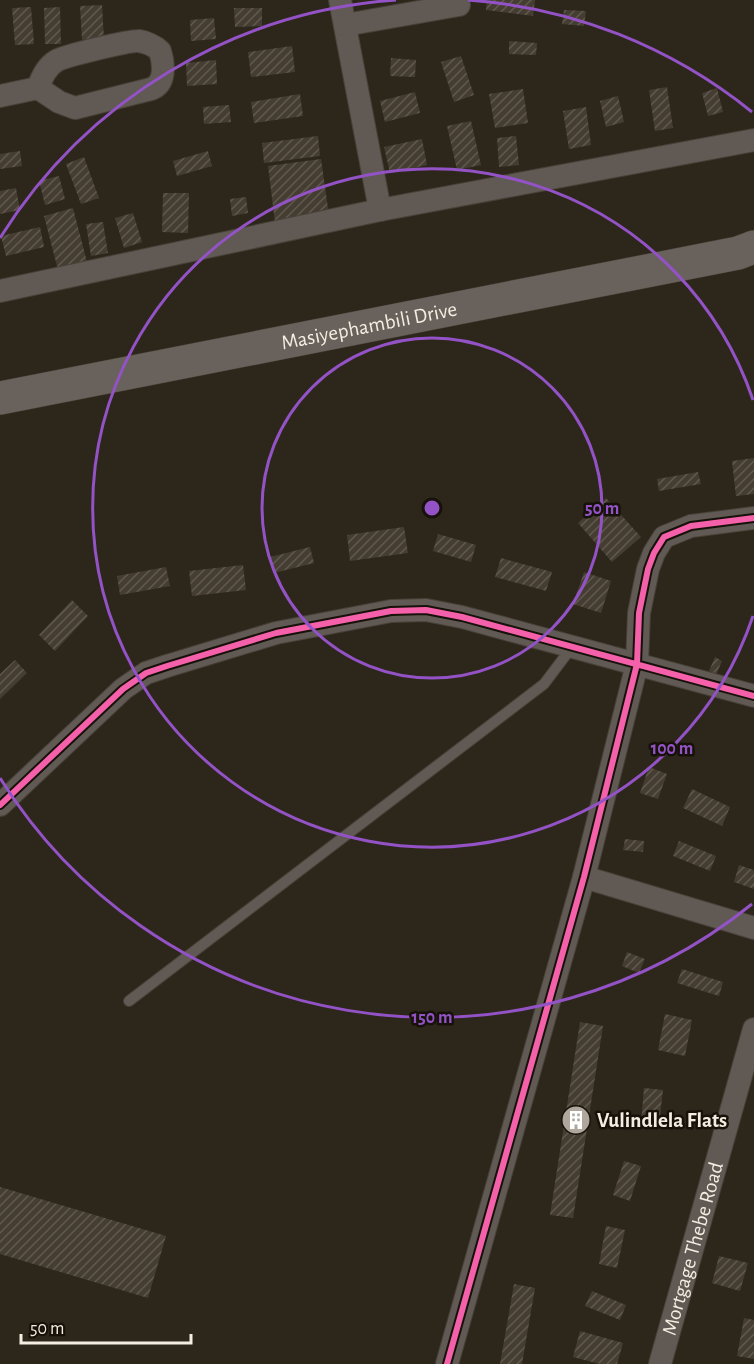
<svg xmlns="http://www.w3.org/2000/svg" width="754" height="1364" font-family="'Alegreya Sans',sans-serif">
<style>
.building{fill:url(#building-hatch)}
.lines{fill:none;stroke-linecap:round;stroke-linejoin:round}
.service-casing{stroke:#474138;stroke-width:12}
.minor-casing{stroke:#474138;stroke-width:24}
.primary-casing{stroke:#474138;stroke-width:34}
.service{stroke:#605954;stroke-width:10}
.minor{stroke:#605954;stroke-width:22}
.primary{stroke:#69615b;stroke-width:33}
.cycleway-casing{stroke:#171209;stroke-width:10}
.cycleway{stroke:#f560ab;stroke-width:6}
.ring{fill:none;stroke:#9353c6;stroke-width:3}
.labels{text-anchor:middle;stroke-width:5;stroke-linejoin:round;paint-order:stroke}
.street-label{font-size:21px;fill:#f5ede1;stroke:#171209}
.poi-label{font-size:21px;font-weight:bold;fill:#f5ede1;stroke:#171209;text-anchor:start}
.centre{fill:#9353c6;stroke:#171209;stroke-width:3}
.ring-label{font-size:18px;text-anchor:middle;font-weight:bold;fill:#9353c6;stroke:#171209;stroke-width:5;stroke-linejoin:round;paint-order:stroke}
</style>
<defs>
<pattern id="building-hatch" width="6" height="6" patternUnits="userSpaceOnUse" patternTransform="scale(1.5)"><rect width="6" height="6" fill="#453d31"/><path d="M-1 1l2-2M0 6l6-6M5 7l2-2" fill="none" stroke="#60594f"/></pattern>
</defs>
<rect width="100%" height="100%" fill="#2d261b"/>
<path class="building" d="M487 0H535L533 16 486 10Z
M102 5 104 39 82 40 80 6Z
M31 7 34 44 15 45 12 8Z
M60 7 61 44H45L44 8Z
M234 8H262V26L235 27Z
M564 10 586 11 584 26 562 24Z
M214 18 216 39 191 41 190 20Z
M509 41 537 43 536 55 509 54Z
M292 46 295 72 251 77 248 52Z
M461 56 474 95 454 102 441 62Z
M391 58 416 60 415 77 390 76Z
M216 60 217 84 187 86 186 63Z
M667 87 673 128 655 131 649 90Z
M717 88 723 112 708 116 702 93Z
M523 89 528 123 495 128 489 94Z
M415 92 420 113 385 122 380 101Z
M300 94 303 116 254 123 251 102Z
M618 96 624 122 606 127 600 101Z
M229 105 231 122 204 124 203 107Z
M586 107 591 145 569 149 563 111Z
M471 121 481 165 457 170 447 126Z
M318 136 320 156 264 163 262 143Z
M516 136 519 165 499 167 497 138Z
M422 139 427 165 390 173 384 147Z
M20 151 22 166 0 169V154Z
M208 151 212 166 177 176 173 161Z
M84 157 99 198 81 204 66 164Z
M321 159 329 215 275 223 268 166Z
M59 176 65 199 45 205 39 181Z
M16 188 20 210 0 214V191Z
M163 193H189L188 233 162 232Z
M246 197 248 213 232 216 230 199Z
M73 208 87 262 58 270 44 216Z
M133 213 142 242 124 248 115 218Z
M103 222 108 253 91 256 86 224Z
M40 227 44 247 6 256 1 236Z
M754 458V494L736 496 732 461Z
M698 472 701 484 659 491 657 479Z
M606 498 641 537 612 562 578 523Z
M404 527 408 553 350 561 347 535Z
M438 534 476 545 471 562 433 551Z
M310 547 314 563 274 573 270 557Z
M501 558 552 572 546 591 495 577Z
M243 565 246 590 192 596 189 571Z
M166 567 170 586 120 595 117 576Z
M584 572 611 581 601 613 573 604Z
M72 600 88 616 55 651 39 635Z
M715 657 722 661 716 675 709 671Z
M15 660 27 673 0 699V674Z
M649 767 667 774 658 799 640 793Z
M692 789 730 807 722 826 683 808Z
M625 839 644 841 643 852 623 850Z
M679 841 716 856 710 871 673 856Z
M739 865 754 870V889L734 882Z
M627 952 645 959 639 973 622 966Z
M682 969 723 982 719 996 677 983Z
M665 1014 692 1020 685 1056 658 1050Z
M580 1022 603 1026 573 1218 550 1215Z
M644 1088 663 1090 659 1124 641 1123Z
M624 1161 641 1166 630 1201 613 1195Z
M0 1187 166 1236 148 1298 0 1254Z
M606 1226 625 1230 617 1268 599 1264Z
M719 1256 748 1263 740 1291 712 1283Z
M514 1284 535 1288 522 1364H500Z
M592 1291 626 1305 620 1320 585 1306Z
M744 1318 754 1320V1359L737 1356Z
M580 1331 623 1343 617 1364H600L573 1357Z"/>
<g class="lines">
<g class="service-casing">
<path id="service" d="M129 1001 544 684 572 647"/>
</g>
<g class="minor-casing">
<g id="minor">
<path d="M340 0 380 210"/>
<path d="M345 25 459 5"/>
<path d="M0 96 38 88 59 102 75 108 151 89C166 84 164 64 160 51 155 46 146 42 139 41 130 40 64 56 56 61 46 67 41 79 38 88"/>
<path d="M0 291 380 210 754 140"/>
<path d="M0 805 123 689 146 673 167 666 276 633 391 611 426 610 462 617 754 696"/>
<path d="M584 877 754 928"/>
<path d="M447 1364 584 877 637 664 639 613 648 569 654 553 664 537 691 526 754 518"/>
<path id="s1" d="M660 1364 754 1029"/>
</g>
</g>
<g class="primary-casing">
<g id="primary">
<path id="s2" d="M0 398 738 253 754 247"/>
</g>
</g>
<use href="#service" class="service"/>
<use href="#minor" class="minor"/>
<use href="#primary" class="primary"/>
<g class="cycleway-casing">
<path id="cycleway" d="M0 805 123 689 146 673 167 666 276 633 391 611 426 610 462 617 754 696
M447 1364 584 877 637 664 639 613 648 569 654 553 664 537 691 526 754 518"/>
</g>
<use href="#cycleway" class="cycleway"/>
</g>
<g class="ring">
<circle cx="432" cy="508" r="170"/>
<path d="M753 616A339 339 0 1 1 753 400"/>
<path d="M752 904A509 509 0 0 1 0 778M0 238A509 509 0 0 1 396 0M468 0A509 509 0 0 1 752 112"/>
</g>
<defs>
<g id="building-disc" transform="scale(1.5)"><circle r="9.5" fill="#afa79c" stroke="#171209"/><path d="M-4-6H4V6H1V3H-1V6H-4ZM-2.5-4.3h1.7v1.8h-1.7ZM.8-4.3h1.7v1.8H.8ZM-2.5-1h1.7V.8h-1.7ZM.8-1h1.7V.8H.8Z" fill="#fff"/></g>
</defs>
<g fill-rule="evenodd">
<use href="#building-disc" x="576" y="1120"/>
</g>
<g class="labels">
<g class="street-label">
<text dy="7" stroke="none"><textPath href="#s2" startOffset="376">Masiyephambili Drive</textPath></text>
<text dy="7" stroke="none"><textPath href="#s1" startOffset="120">Mortgage Thebe Road</textPath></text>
</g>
<g class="poi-label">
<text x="597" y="1127">Vulindlela Flats</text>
</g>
</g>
<circle cx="432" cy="508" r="9" class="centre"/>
<g class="ring-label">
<text x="602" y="514">50 m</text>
<text x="672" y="754">100 m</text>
<text x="432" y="1023">150 m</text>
</g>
<path d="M21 1334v9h170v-9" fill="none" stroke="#f5ede1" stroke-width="3"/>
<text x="30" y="1334" font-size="18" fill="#f5ede1" stroke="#171209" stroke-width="4.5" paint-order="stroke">50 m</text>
</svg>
